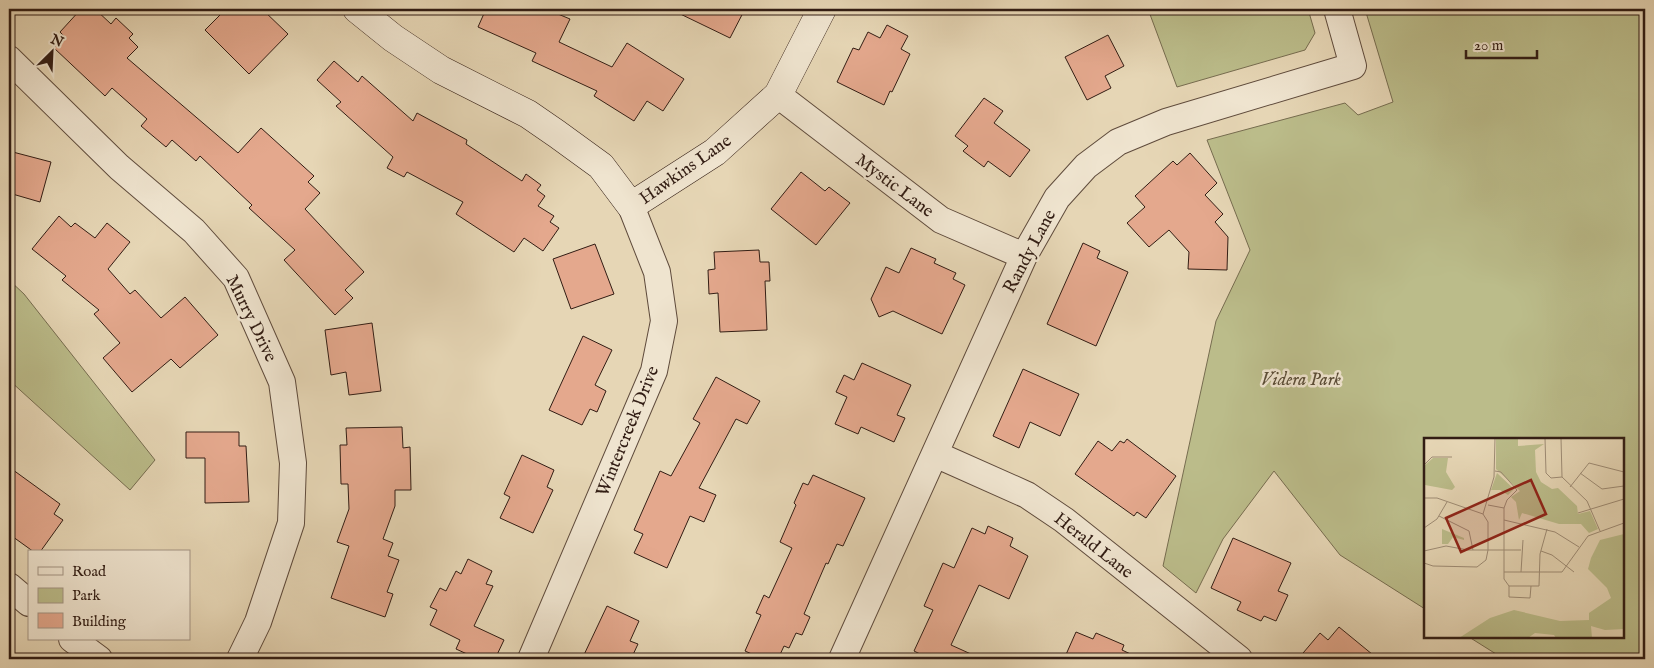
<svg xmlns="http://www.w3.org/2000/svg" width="1654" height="668" font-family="'IM FELL English',serif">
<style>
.green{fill:#bbbc8a;stroke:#766c4f}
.building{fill:#e4a88d;stroke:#321d14}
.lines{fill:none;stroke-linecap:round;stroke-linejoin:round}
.street-casing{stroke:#5f4b3c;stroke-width:28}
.secondary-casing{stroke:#321d14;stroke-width:29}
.street{stroke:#efe4cf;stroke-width:26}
.secondary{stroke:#efe4cf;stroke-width:28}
.labels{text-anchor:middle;stroke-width:5;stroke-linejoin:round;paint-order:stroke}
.street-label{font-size:18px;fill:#321d14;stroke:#efe4cf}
.park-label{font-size:18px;font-style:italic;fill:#5b4d37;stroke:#efe4cf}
.inset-road{fill:none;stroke:#9e8c75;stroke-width:1}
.view{fill:#8f2418;fill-opacity:0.15;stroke:#8f2418;stroke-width:2.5}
.inset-edge{fill:none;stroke:#321d14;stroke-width:2.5}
</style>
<rect width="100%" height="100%" fill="#e6d6b5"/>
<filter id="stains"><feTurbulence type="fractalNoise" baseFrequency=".004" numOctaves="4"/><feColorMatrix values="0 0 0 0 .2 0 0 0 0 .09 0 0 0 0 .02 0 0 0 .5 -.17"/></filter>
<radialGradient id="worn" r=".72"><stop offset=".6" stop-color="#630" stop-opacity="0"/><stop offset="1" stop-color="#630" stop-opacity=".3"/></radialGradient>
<path class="green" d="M1148 9H1308L1315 33 1305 50 1177 87Z
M1365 9H1645V659H1504L1469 637H1623V439H1425V609L1340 555 1274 471 1223 539 1196 593 1163 566 1216 321 1250 250 1207 140 1345 103 1358 115 1393 102Z
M9 280 24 294 155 460 130 490 9 380Z"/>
<path class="building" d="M81 9H95L111 24 116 18 133 34 129 38 138 47 127 58 238 153 261 128 314 176 308 182 320 193 305 209 364 272 345 290 353 298 335 315 284 260 295 250 249 208 252 205 200 156 196 161 172 140 166 147 141 126 147 119 112 88 105 96 54 48 65 37 60 32Z
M226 9H262L288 34 249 74 205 30Z
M486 9H546L570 19 559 42 612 67 627 43 684 79 663 111 647 101 634 121 594 96 597 91 532 61 536 53 478 27Z
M670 9H745L730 38Z
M887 25 908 36 901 49 910 54 892 92 890 91 884 105 837 82 853 48 859 50 868 32 880 38Z
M1108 35 1124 66 1105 76 1111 88 1087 100 1065 57Z
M334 61 358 82 362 76 413 121 417 113 467 140 466 144 522 181 526 174 541 185 537 190 545 196 538 206 554 216 550 222 559 228 543 251 524 238 514 252 456 214 463 202 407 172 404 177 387 168 393 157 336 106 341 102 317 80Z
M984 98 1003 111 994 123 1030 150 1010 177 988 161 984 167 963 151 968 146 955 136Z
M9 151 51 162 40 202 9 193Z
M1190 153 1217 183 1205 195 1223 214 1215 222 1228 237 1227 270 1188 269 1189 252 1169 230 1149 247 1127 223 1145 207 1135 196 1173 161 1177 165Z
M801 172 825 191 829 187 850 203 816 245 771 209Z
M59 216 71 227 75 223 95 238 107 223 130 242 108 269 130 294 135 290 161 318 185 297 218 335 180 368 171 359 132 392 103 358 120 343 94 314 99 310 62 280 66 276 32 249Z
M1083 243 1100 251 1097 258 1128 272 1096 346 1047 324Z
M595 244 614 294 571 309 553 259Z
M911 248 936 259 934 263 956 273 953 279 965 285 942 334 893 311 879 317 871 299 886 267 899 273Z
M759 250 760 262H769L770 281H765L767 330 720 332 718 293 709 294 708 270 715 269 714 252Z
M372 323 381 391 349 395 346 372 331 375 325 330Z
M583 336 612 350 595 385 606 391 597 412 590 409 582 425 549 410Z
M862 363 911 385 897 415 905 418 894 442 861 427 858 434 835 424 847 397 836 392 844 375 854 380Z
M1023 369 1079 394 1060 436 1030 422 1019 448 993 436Z
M716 377 760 401 747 424 736 419 699 488 716 495 704 522 690 516 667 568 634 553 643 534 634 530 660 471 671 476 700 423 693 419Z
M402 427 403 448 410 447 411 490H395V506L383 539 393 543 388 556 399 560 387 592 393 594 385 617 331 598 349 546 337 542 349 509 348 484H341L340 445H347L346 428Z
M186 432H239V446H246L249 502 205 503V458H186Z
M1127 439 1176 476 1146 518 1137 512 1134 516 1075 474 1098 441 1112 451 1120 441 1124 443Z
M522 455 554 470 547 487 553 490 533 533 500 518 510 497 504 494Z
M9 467 60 504 54 514 63 520 40 552H34L9 534Z
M813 475 865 498 843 546 837 544 828 564 826 563 804 614 810 617 802 635 796 633 789 648 784 646 778 659H763L745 651 761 615 756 613 764 595 769 598 792 548 780 542 796 505 794 503 803 483 808 485Z
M988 526 1013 538 1010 546 1028 556 1009 599 979 585 951 645 982 659H917L920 654 914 651 933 610 924 606 943 563 954 568 972 528 985 534Z
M1233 538 1291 563 1278 591 1288 595 1276 621 1264 616 1261 621 1237 610 1241 602 1211 588Z
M468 559 492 571 486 584 493 586 474 626 504 640 495 659H478L456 649 460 640 430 625 437 610 430 607 440 588 446 591 456 571 461 574Z
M607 606 639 621 630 641 638 644 631 659H582Z
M1339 627 1378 659H1298L1320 633 1328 640Z
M1076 632 1093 639 1096 633 1124 645 1122 650 1141 659H1064Z"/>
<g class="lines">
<g class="street-casing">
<path id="street" d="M9 59 119 167 194 231 236 278 282 382 293 463 291 523 258 622 240 659
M778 95 941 220 1024 256
M935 454 1027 495 1064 520 1239 659
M9 586 29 603
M72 639 99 659
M531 659 654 371 664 321 657 272 631 206
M842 659 1024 256 1057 198 1086 166 1118 142 1166 122 1353 66 1337 9"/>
</g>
<g class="secondary-casing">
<path id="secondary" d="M357 9 393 38 441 70 528 114 557 134 601 166 631 206 715 152 778 95 822 9"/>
</g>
<use href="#street" class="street"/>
<use href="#secondary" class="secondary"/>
</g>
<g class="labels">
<g class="street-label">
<text transform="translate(685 169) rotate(-35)" y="6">Hawkins Lane</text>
<text transform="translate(895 185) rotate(37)" y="6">Mystic Lane</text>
<text transform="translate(1029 251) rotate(-62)" y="6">Randy Lane</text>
<text transform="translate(252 318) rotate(64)" y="6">Murry Drive</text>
<text transform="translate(627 431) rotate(-68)" y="6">Wintercreek Drive</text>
<text transform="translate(1094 545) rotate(38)" y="6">Herald Lane</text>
</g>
<g class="park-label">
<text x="1301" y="385">Videra Park</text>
</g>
</g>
<g transform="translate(1424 438)">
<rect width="200" height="200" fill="#e6d6b5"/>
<path d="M72 0H94V8L120 6 111 12 112 34 117 44 128 51 134 50 153 68 154 76 166 73 174 91 165 95 157 86H135L98 75 95 82 92 64 87 59 96 53 72 31ZM9 20H24L22 34 31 49 28 52 1 47V27ZM73 35 90 51 84 57 76 52H67ZM18 91 40 100V102L29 99 24 106H18ZM200 96V191L181 192 167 188 168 200H132L130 197 111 195 104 200H35L66 180 90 172 136 183 165 182V175L187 160 183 150 164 131 167 120 176 102Z" fill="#bbbc8a"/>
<path class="inset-road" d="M46 0H71M121 0 122 35 127 40 138 39M137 0 138 39 163 63 176 93M0 27 8 19H28M71 33 77 34 93 52 83 62 80 70V141L85 148V159L106 160 107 148M156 35 178 51 200 48M146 49 165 25 200 34M0 60H13L59 76 64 84V112L62 122 53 129 9 128 0 125M64 67 80 70M154 75 200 61M59 76 70 39 71 0M15 78 45 93 49 112M80 82 131 94 155 109M0 90 13 81 23 64M0 113 22 108 44 112H97M117 113 128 117 150 134M80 134H138L164 98 200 85M97 134 99 102M85 148H115L116 116 123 91"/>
<path class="view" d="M107 42 122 76 37 114 22 80Z"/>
<rect width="200" height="200" class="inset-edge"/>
</g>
<rect width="1654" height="668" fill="none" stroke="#e6d6b5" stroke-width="30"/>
<rect x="10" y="10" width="1634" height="648" fill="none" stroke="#321d14" stroke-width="2.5"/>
<rect x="15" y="15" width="1624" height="638" fill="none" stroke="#321d14"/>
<rect x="28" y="550" width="162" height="90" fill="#efe4cf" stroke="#a39484"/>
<rect x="38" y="567" width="25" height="8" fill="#efe4cf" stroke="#a39484"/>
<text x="72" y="576" font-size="15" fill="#321d14">Road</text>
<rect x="38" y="588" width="25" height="15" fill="#bbbc8a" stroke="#a39484"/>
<text x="72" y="600" font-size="15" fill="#321d14">Park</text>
<rect x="38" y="613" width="25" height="15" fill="#e4a88d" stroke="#a39484"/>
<text x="72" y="626" font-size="15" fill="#321d14">Building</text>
<g transform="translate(52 52) rotate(24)" stroke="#efe4cf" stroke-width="4" paint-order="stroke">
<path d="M0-4L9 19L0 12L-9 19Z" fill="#321d14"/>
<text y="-8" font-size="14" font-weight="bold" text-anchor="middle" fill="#321d14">N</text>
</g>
<path d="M1466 50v8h71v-8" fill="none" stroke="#321d14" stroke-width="2.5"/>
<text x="1474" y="50" font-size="15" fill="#321d14" stroke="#efe4cf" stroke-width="4" paint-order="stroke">20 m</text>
<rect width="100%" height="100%" filter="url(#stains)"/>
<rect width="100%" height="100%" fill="url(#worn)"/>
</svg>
